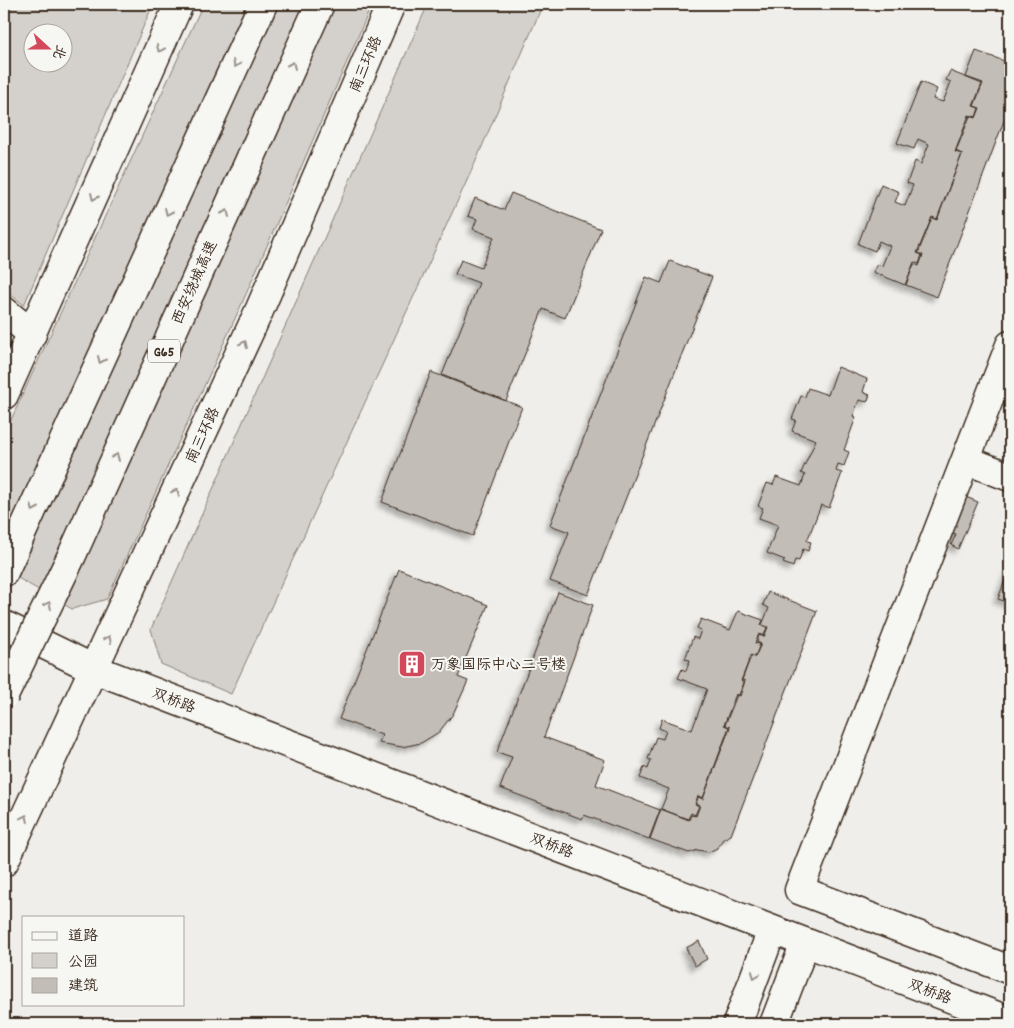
<svg xmlns="http://www.w3.org/2000/svg" width="1014" height="1028" font-family="Dekko,'LXGW WenKai TC',sans-serif">
<style>
.green{fill:#d4d1cc;stroke:#887e75;fill-rule:evenodd}
.building{fill:#c2bdb7;stroke:#3b2a1e;filter:url(#shadow)}
.lines{fill:none;stroke-linecap:round;stroke-linejoin:round}
.minor-casing{stroke:#3b2a1e;stroke-width:31}
.major-casing{stroke:#3b2a1e;stroke-width:31}
.highway-casing{stroke:#3b2a1e;stroke-width:31}
.minor{stroke:#f6f6f2;stroke-width:28}
.major{stroke:#f6f6f2;stroke-width:28}
.highway{stroke:#f6f6f2;stroke-width:28}
.highway-bridge-casing{stroke:#3b2a1e;stroke-width:31;stroke-linecap:butt}
.highway-bridge{stroke:#f6f6f2;stroke-width:28}
.oneway{stroke:#989088}
.labels{text-anchor:middle;stroke-width:4;stroke-linejoin:round;paint-order:stroke}
.shield{fill:#f6f6f2;stroke:#73675e;stroke-width:1}
.shield-label{font-size:14px;font-weight:bold;fill:#3b2a1e}
.street-label{font-size:15px;fill:#3b2a1e;stroke:#f6f6f2}
.poi-label{font-size:15px;fill:#3b2a1e;stroke:#f6f6f2;text-anchor:start}
</style>
<defs>
<filter id="shadow"><feDropShadow dx="-4.5" dy="4.5" stdDeviation="2.5" flood-color="#0004"/></filter>
</defs>
<rect width="100%" height="100%" fill="#efeeea"/>
<filter id="ink" filterUnits="userSpaceOnUse"><feTurbulence type="fractalNoise" baseFrequency=".02" numOctaves="2"/><feDisplacementMap in="SourceGraphic" scale="10" xChannelSelector="R" yChannelSelector="G"/><feConvolveMatrix kernelMatrix="1 2 1 2 8 2 1 2 1" color-interpolation-filters="sRGB"/></filter>
<g filter="url(#ink)">
<path class="green" d="M4 4H153L24 305 4 289ZM32 32H62V62H32Z
M203 4H372L243 301 107 599 72 609 4 570V435Z
M428 4H543L475 163 231 694 161 664 151 629Z"/>
<path class="building" d="M976 51 1010 63V105L937 297 906 285 914 264 919 266 923 255 918 253 932 218 937 220 962 154 956 151 970 116 976 118 980 108 974 106 983 83 966 77Z
M950 71 982 84 973 106 979 108 976 117 969 115 955 152 962 154 937 219 932 217 917 253 922 255 919 264 914 262 905 285 873 272 877 264 882 266 890 246 879 241 875 251 858 244 881 184 899 192 895 202 905 206 913 185 907 183 915 161 921 164 929 144 918 139 914 149 897 143 921 82 937 89 933 99 943 102 951 82 946 80Z
M511 193 601 229 565 318 543 309 506 401 442 375 479 283 455 274 461 260 481 268 494 237 473 229 477 219 468 216 475 198 504 210Z
M670 261 712 277 588 595 550 581 569 532 550 525 646 277 661 283Z
M838 367 867 379 863 392 870 395 867 402 859 400 853 416 856 417 844 450 849 452 844 466 838 464 836 471 842 473 829 508 821 505 807 541 811 542 808 551 803 549 799 561 795 560 793 567 783 563 785 560 767 553 778 525 759 518 763 508 758 506 767 483 773 485 776 477 801 486 805 475 801 473 816 440 792 431 796 420 792 419 801 396 805 397 808 388 828 395Z
M431 372 522 407 473 536 382 502Z
M956 493 978 502 958 549 951 545 956 534 941 529Z
M1010 567V603L998 599Z
M399 569 488 605 458 677 468 681 453 714 439 732 421 743 402 747 379 743 382 735 339 719Z
M558 592 593 605 544 737 605 760 596 785 660 810 649 839 584 815 582 819 500 788 512 757 497 752Z
M768 592 817 611 731 835 723 839 717 848 709 852 698 850 689 853 650 839 661 809 689 820 691 815 696 816 700 805 696 804 698 797 703 799 730 727 725 725 737 695 740 696 745 681 742 680 751 656 755 657 761 644 757 642 759 635 764 637 768 627 762 625 769 608 763 605Z
M738 611 763 620 761 625 767 627 764 636 759 634 755 643 760 644 755 657 751 655 741 681 744 682 739 695 736 694 724 725 729 727 703 798 698 796 695 804 699 806 695 815 691 813 688 819 661 809 669 789 640 778 644 767 648 769 651 760 648 759 656 737 663 739 666 731 659 728 662 719 692 730 707 689 678 678 682 669 686 671 690 660 685 659 693 637 698 639 701 630 697 628 701 619 730 630Z
M699 941 707 959 695 966 686 948Z"/>
<g class="lines">
<g class="minor-casing">
<path id="minor" d="M4 311 32 334
M1010 345 799 890 1010 970
M966 460 1010 477
M94 669 1010 1021
M737 1024 772 930
M774 1024 805 943"/>
</g>
<g class="major-casing">
<path id="major" d="M4 625 94 669"/>
</g>
<g class="highway-casing">
<path id="highway" d="M4 395 179 4
M4 572 263 4
M4 862 259 311 391 4"/>
</g>
<use href="#minor" class="minor"/>
<use href="#major" class="major"/>
<use href="#highway" class="highway"/>
<g class="highway-bridge-casing">
<path id="highway-bridge" d="M4 696 72 555 320 4"/>
</g>
<use href="#highway-bridge" class="highway-bridge"/>
</g>
<defs><path id="oneway-chevron" d="M-2-3.5L2.5 0L-2 3.5" fill="none" stroke-width="1.6" stroke-linecap="round" stroke-linejoin="round" transform="scale(1.25)"/></defs>
<g class="oneway">
<use href="#oneway-chevron" transform="translate(160 49) rotate(113)"/>
<use href="#oneway-chevron" transform="translate(236 64) rotate(114)"/>
<use href="#oneway-chevron" transform="translate(292 65) rotate(-66)"/>
<use href="#oneway-chevron" transform="translate(94 197) rotate(114)"/>
<use href="#oneway-chevron" transform="translate(168 212) rotate(114)"/>
<use href="#oneway-chevron" transform="translate(226 213) rotate(-66)"/>
<use href="#oneway-chevron" transform="translate(244 344) rotate(-65)"/>
<use href="#oneway-chevron" transform="translate(101 360) rotate(114)"/>
<use href="#oneway-chevron" transform="translate(116 457) rotate(-66)"/>
<use href="#oneway-chevron" transform="translate(176 492) rotate(-65)"/>
<use href="#oneway-chevron" transform="translate(34 508) rotate(114)"/>
<use href="#oneway-chevron" transform="translate(48 605) rotate(-64)"/>
<use href="#oneway-chevron" transform="translate(108 639) rotate(-65)"/>
<use href="#oneway-chevron" transform="translate(25 818) rotate(-65)"/>
<use href="#oneway-chevron" transform="translate(755 975) rotate(111)"/>
</g>
</g>
<defs>
<g id="building-square" transform="scale(1.4375)"><rect x="-9" y="-9" width="18" height="18" rx="4" fill="#d1495b" stroke="#f6f6f2"/><path d="M-4-6H4V6H1V3H-1V6H-4ZM-2.5-4.3h1.7v1.8h-1.7ZM.8-4.3h1.7v1.8H.8ZM-2.5-1h1.7V.8h-1.7ZM.8-1h1.7V.8H.8Z" fill="#fff"/></g>
</defs>
<g fill-rule="evenodd">
<use href="#building-square" x="412" y="664"/>
</g>
<g class="labels">
<rect class="shield" x="148" y="339.5" width="32" height="23" rx="4"/>
<g class="shield-label">
<text x="164" y="356">G65</text>
</g>
<g class="street-label">
<text transform="translate(365 64) rotate(-67)" y="5">南三环路</text>
<text transform="translate(194 282) rotate(-66)" y="5">西安绕城高速</text>
<text transform="translate(202 435) rotate(-65)" y="5">南三环路</text>
<text transform="translate(174 700) rotate(21)" y="5">双桥路</text>
<text transform="translate(552 845) rotate(21)" y="5">双桥路</text>
<text transform="translate(930 991) rotate(21)" y="5">双桥路</text>
</g>
<g class="poi-label">
<text x="431" y="669">万象国际中心二号楼</text>
</g>
</g>
<rect width="1014" height="1028" fill="none" stroke="#f6f6f2" stroke-width="20"/>
<rect x="10" y="10" width="994" height="1008" fill="none" stroke="#3b2a1e" stroke-width="2" filter="url(#ink)"/>
<rect x="22" y="916" width="162" height="90" fill="#f6f6f2" stroke="#aba49d"/>
<rect x="32" y="932" width="25" height="8" fill="#f6f6f2" stroke="#aba49d"/>
<text x="68" y="940" font-size="15" fill="#3b2a1e">道路</text>
<rect x="32" y="953" width="25" height="15" fill="#d4d1cc" stroke="#aba49d"/>
<text x="68" y="966" font-size="15" fill="#3b2a1e">公园</text>
<rect x="32" y="978" width="25" height="15" fill="#c2bdb7" stroke="#aba49d"/>
<text x="68" y="990" font-size="15" fill="#3b2a1e">建筑</text>
<g transform="translate(48 48) rotate(111)"><circle r="24" fill="#f6f6f2" stroke="#aba49d"/>
<path d="M0-4L9 19L0 12L-9 19Z" fill="#d1495b"/>
<text y="-8" font-size="14" font-weight="bold" text-anchor="middle" fill="#3b2a1e">北</text>
</g>
</svg>
